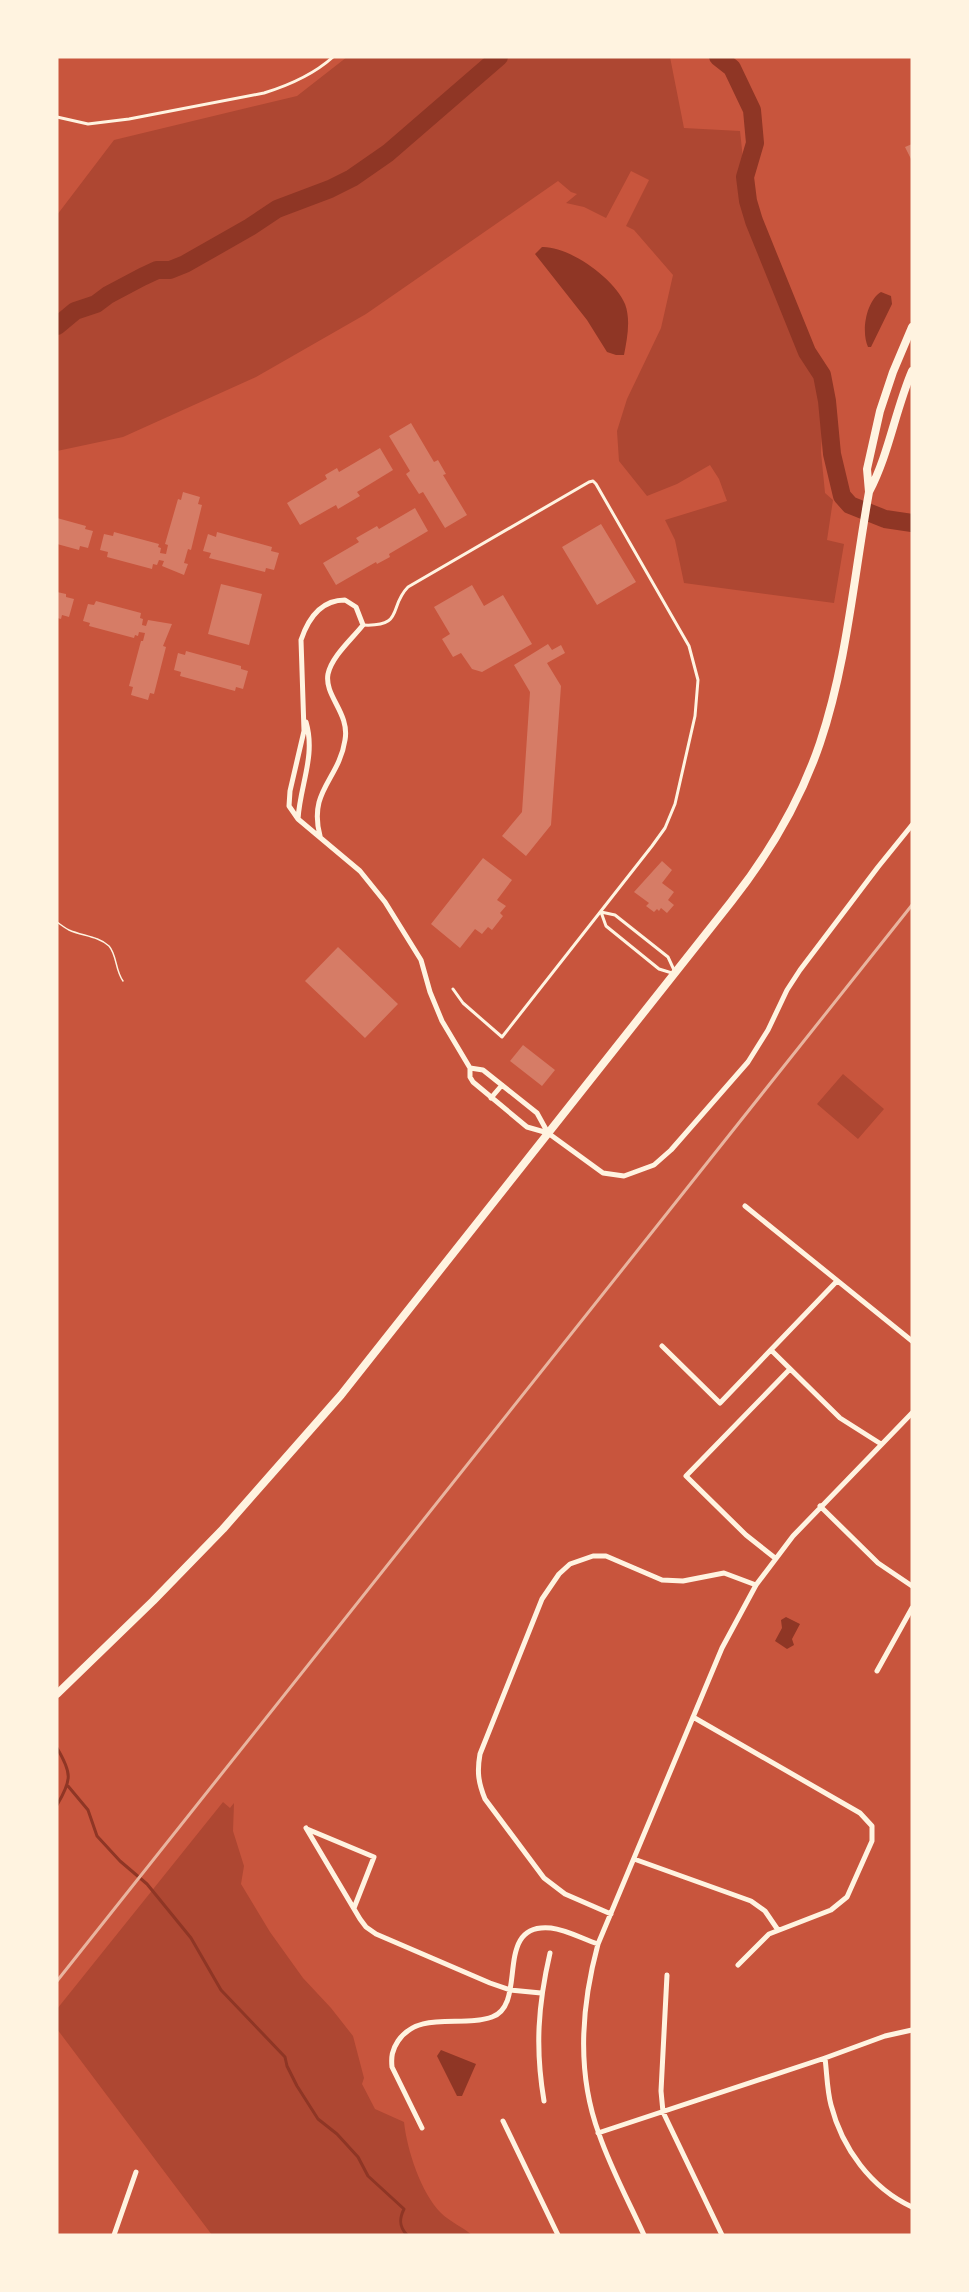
<svg xmlns="http://www.w3.org/2000/svg" width="969" height="2292" font-family="Mulish,sans-serif">
<style>
.green{fill:#ae4732}
.water{fill:#8f3625}
.lines{fill:none;stroke-linecap:round;stroke-linejoin:round}
.stream{stroke:#8f3625;stroke-width:3}
.river{stroke:#8f3625;stroke-width:18}
.building{fill:#d67c66}
.path{stroke:#fff3e0;stroke-width:1.5}
.service{stroke:#fff3e0;stroke-width:3}
.minor{stroke:#fff3e0;stroke-width:5}
.secondary{stroke:#fff3e0;stroke-width:8}
.rail{stroke:#e9b49f;stroke-width:3}
</style>
<rect width="100%" height="100%" fill="#c8553d"/>
<path class="green" d="M347 57H670L684 128 740 131 746 187 756 233 803 337 825 370 821 452 825 493 833 500 827 540 844 544 834 603 684 583 675 540 665 520 727 501 719 479 710 465 677 484 647 496 619 461 617 431 627 399 661 328 673 275 634 230 626 226 649 180 631 171 606 218 584 207 566 203 577 194 571 192 558 181 366 314 256 377 123 437 57 451V215L114 140 297 96Z
M843 1074 884 1109 858 1139 817 1104Z
M223 1802 230 1808 234 1803 233 1831 244 1866 241 1884 270 1932 303 1978 331 2008 353 2036 364 2078 362 2084 375 2109 404 2122C407 2150 421 2193 441 2213 450 2222 463 2227 472 2235H212L57 2029V2009Z"/>
<path class="water" d="M542 247C569 246 614 278 625 304 631 320 627 339 624 355H616L607 352 587 320 535 254Z
M881 292 891 296 892 304 871 347H868C861 332 866 301 881 292Z
M786 1617 800 1624 792 1639 794 1645 787 1649 775 1641 782 1628 781 1620Z
M441 2050 476 2064 462 2096H457L437 2056Z"/>
<g class="lines">
<path class="stream" d="M57 1748C72 1773 72 1780 57 1805
M68 1786 88 1810 97 1836 120 1861 147 1884 191 1938 221 1990 285 2057 287 2066 297 2086 318 2119 337 2134 358 2157 368 2176 404 2209C399 2219 399 2227 407 2235"/>
<path class="river" d="M718 57 732 68 752 110 755 143 745 177 748 201 754 221 807 352 822 375 827 401 832 454 842 496 850 505 885 519 912 523
M57 326 75 311 96 304 108 295 142 277 157 270H170L185 264 250 227 277 209 330 189 352 178 388 153 499 57"/>
</g>
<path class="building" d="M912 144V161L905 147Z
M411 423 434 462 438 460 446 474 443 475 467 515 445 528 423 492 419 494 406 474 410 471 389 436Z
M380 448 393 470 357 492 360 496 338 509 336 505 300 525 287 503 327 479 325 475 337 468 339 472Z
M183 492 200 497 198 504 202 505 191 550 188 549 184 563 188 564 184 575 162 566 164 561 159 560 157 565 153 564 152 569 107 557 108 552 100 550 104 534 113 536 114 532 159 544 158 547 161 548 160 553 166 554 168 545 165 544 178 499 181 500Z
M415 508 428 531 389 554 390 557 377 564 376 562 336 585 323 563 359 542 356 538 377 526 379 529Z
M57 518 86 526 85 529 93 531 88 548 80 546 79 550 57 544Z
M601 524 636 582 597 605 562 547Z
M217 532 272 547 271 551 279 553 274 570 266 568 265 572 209 558 211 553 203 551 208 534 216 537Z
M221 584 262 594 249 645 208 634Z
M472 585 484 606 503 595 532 644 482 672 472 669 461 653 453 657 442 639 450 634 434 607Z
M57 592 66 594V597L74 599 69 617 62 615 61 619 57 618Z
M96 601 141 613 140 618 143 619 142 625 146 626 148 620 172 624 163 646 166 647 154 694 150 693 148 700 131 695 133 687 129 686 141 641H143L145 633 139 632 138 636 135 635 134 638 89 626 90 623 83 621 88 604 94 605Z
M548 644 552 650 561 645 565 653 547 663 561 686 551 825 526 856 502 836 522 812 530 692 514 665Z
M186 651 241 666V669L248 671 243 689 236 687 235 691 180 676 181 672 174 670 178 653 185 655Z
M483 858 512 880 497 900 506 906 500 913 503 916 492 930 488 927 482 934 475 929 460 948 431 924Z
M662 861 672 870 662 883 674 892 668 900 674 905 667 913 661 908 659 911 657 909 654 912 646 906 649 903 634 892Z
M338 947 398 1004 365 1038 305 981Z
M523 1045 555 1070 542 1086 510 1061Z"/>
<g class="lines">
<path class="path" d="M57 922C61 925 65 928 69 930 82 936 98 936 109 946 117 955 115 970 123 981"/>
<path class="service" d="M57 117 88 124 129 119 264 93C290 85 313 75 333 57
M363 625C405 627 388 607 408 587L589 482 593 481 596 484 689 646 698 680 695 716 675 804 665 828 652 846 502 1037 463 1003 453 989
M601 912 615 915 668 957 674 970
M601 912 606 926 659 969 672 973"/>
<path class="minor" d="M298 819C300 785 316 756 306 722
M320 836C308 790 339 780 345 740 350 713 324 696 328 674 332 656 352 639 363 625L356 607 345 600C321 600 308 619 301 640L304 731 290 791 289 806 298 819 360 871 385 902 421 960 430 992 442 1021 470 1068V1077L473 1082 527 1127 548 1133 603 1173 624 1176 654 1165 671 1150 748 1062 768 1030 787 990 800 970 878 867 912 825
M470 1068 483 1070 537 1113 548 1133
M491 1098 502 1085
M745 1206 912 1341
M662 1346 720 1403 837 1281
M771 1350 840 1418 881 1444
M820 1506 878 1563 912 1586
M775 1558 746 1535 686 1476 790 1369
M877 1671 912 1608
M693 1717 860 1813 872 1826V1841L847 1897 831 1910 769 1934 738 1965
M306 1828 360 1919 366 1927 376 1934 490 1983 510 1990 541 1993
M307 1829 374 1857 354 1908
M634 1859 751 1901 765 1911 778 1930
M611 1914 565 1894 544 1878 485 1799C478 1782 477 1771 480 1754L542 1599 559 1574 570 1564 593 1556H606L662 1580 683 1581 724 1573 756 1585
M667 1975 661 2091 663 2112 722 2235
M825 2058C827 2074 827 2090 831 2105 842 2148 871 2188 912 2207
M544 2101C535 2048 538 2005 550 1953
M503 2121 558 2235
M422 2128 392 2067C391 2057 392 2050 398 2041 419 2010 462 2028 492 2017 529 2004 492 1922 551 1928 567 1930 583 1939 598 1944
M598 2133 825 2058 885 2036 912 2030
M114 2235 136 2172
M644 2235C629 2202 611 2169 599 2134 576 2072 581 2007 598 1944L722 1648 756 1585 793 1536 912 1413"/>
<path class="secondary" d="M869 492C889 454 895 411 912 371
M57 1694 153 1601 223 1529 341 1395 731 902C769 854 800 802 820 743 847 663 854 575 869 492L867 469 880 411 893 372 912 327"/>
<path class="rail" d="M57 1981 912 905"/>
</g>
<rect width="969" height="2292" fill="none" stroke="#fff3e0" stroke-width="117"/>
</svg>
